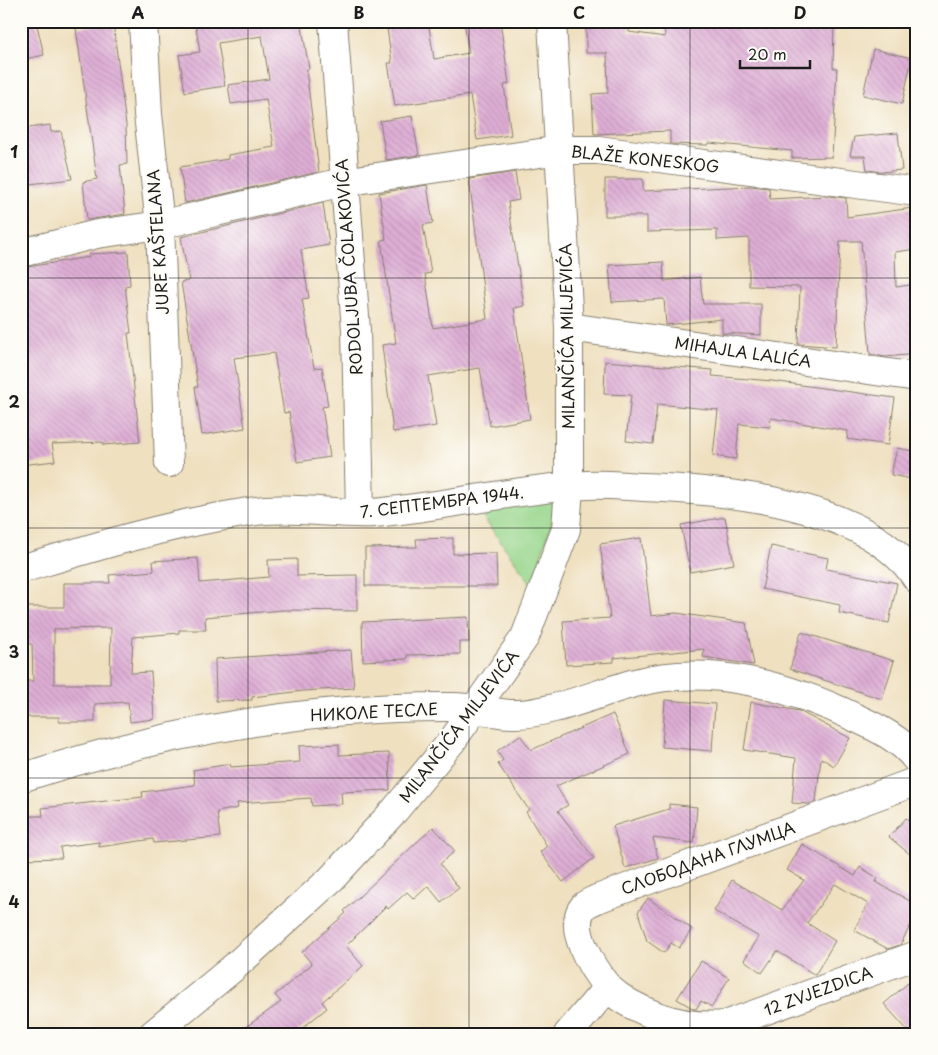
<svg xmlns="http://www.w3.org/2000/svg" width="938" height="1055" font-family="'Playpen Sans',sans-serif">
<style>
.grass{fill:#97d58b;stroke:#5a7854}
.building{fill:url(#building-back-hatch);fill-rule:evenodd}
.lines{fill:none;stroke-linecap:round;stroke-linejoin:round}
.minor-casing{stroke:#867e6e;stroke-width:30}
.minor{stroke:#fff;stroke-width:28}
.grid{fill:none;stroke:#1c1c1c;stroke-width:1;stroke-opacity:0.55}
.labels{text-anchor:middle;stroke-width:4.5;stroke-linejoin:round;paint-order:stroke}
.street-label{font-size:16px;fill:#1c1c1c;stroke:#fdfcf7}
.neatline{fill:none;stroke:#1c1c1c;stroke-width:2}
.grid-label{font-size:16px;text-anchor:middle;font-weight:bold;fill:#1c1c1c}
</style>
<defs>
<pattern id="building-back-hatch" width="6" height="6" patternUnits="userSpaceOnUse" patternTransform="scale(1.25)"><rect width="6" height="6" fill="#deaed5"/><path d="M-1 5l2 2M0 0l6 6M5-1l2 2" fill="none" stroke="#be95b6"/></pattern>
</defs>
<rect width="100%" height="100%" fill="#fdfcf7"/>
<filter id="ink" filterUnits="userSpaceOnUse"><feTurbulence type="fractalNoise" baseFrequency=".02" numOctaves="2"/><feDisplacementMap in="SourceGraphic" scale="10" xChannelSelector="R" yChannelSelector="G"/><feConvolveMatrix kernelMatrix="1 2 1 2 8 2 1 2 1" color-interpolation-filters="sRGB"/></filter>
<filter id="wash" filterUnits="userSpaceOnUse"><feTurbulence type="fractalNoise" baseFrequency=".0096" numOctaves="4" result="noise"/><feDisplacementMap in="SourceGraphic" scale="20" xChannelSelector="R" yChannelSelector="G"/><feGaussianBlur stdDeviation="1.12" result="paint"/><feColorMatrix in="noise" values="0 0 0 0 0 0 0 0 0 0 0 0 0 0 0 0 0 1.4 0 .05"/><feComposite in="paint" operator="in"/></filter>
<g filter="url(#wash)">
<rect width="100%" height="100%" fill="#efe0c0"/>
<path class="grass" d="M555 498 552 522 532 585 475 506Z"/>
<g id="blocks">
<path class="building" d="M21 21H36L44 55 21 60Z
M195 21H301L309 69 306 70 319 172 185 203 180 167 228 159V155L274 147 266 99 231 104 228 85 269 79 262 36 218 43 225 86 185 92 179 55 200 52Z
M386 21H428L434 59 469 53 464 21H500L509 84 504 85 511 135 477 140 470 95 395 106 388 63H392Z
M586 21H629V32L665 37 664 21 834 22 833 68H837L832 157 792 158V151L709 143 708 145 670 144V131L594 134 592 94 608 93 607 53H586Z
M113 23 126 125 127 164 120 165 125 214 87 220 83 182 97 179 76 28Z
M873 49 912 58 902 104 863 95Z
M412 116 419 155 386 160 380 121Z
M50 125 51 132 61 131 72 179 21 185V129Z
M898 133 902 170 882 172 867 170 865 156H850L854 137Z
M515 172 519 200 508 202 524 306 514 308 530 419 490 426 480 368 428 376 436 426 393 432 382 345 396 343 381 240 386 239 379 193 427 185 433 223 423 225 431 273 425 274 433 328 487 319 469 179Z
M605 179H643V191L751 186 769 188 770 199 829 196 846 198 847 217 913 208 917 249 895 252 896 287 917 284V354L885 357 870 354 861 241H840L836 347 798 344 800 287 749 286V238L717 240V230L647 232V216H605Z
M323 203 329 245 301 250 309 298 302 299 314 368 322 367 328 406 322 407 330 457 297 462 289 412 284 413 274 353 234 358 245 428 202 435 195 387H198L181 282 189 281 181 237Z
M128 252 130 285 125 286 131 333H128L140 442 103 445V442L52 444 55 461 21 465V268L89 257V254Z
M663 262 664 281 700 277 703 304H761V335L722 333V319L666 325 664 299 612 302 609 265Z
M605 361 713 370 712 376 772 381 895 398 888 445 847 439 848 431 771 418 770 427 739 424 736 459 713 456 718 410 657 404 653 444 626 441 631 395 604 394Z
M897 448 917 452V480L891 475Z
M725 517 734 564 690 572 681 525Z
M453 538V554L496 553 497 586H365V548L417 547 416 539Z
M641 538 651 616 676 613 746 623 754 665 703 657 704 649 614 658V662L566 665 563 621 610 618 600 544Z
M771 546 828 558 826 569 897 583 889 623 839 613 840 605 762 589Z
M198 558 200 583 269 577 268 560 297 559V576L357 575V611L283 610 205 617 206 630H179V633L133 637 131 673 151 672 154 719 130 722 128 702 95 704V722H59V717H21V681H33L32 644H21V607H64V583H110L109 575 154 571 153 561ZM111 628 110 684H54V629Z
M468 617 469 642H460V654L407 655V659L363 661 362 622Z
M801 632 894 661 882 699 790 669Z
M351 650 354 688 303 691 252 697V700L216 701 215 659Z
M665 700 715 704 712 751 662 747Z
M751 702 799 711 850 738 834 766 821 758 816 801 809 804 792 803 796 758 744 750Z
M613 714 630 754 556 786 568 805 558 811 594 858 563 882 540 852 547 846 526 812 529 810 498 764 503 760 497 751 520 735 531 750Z
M339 744V755L389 753 390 790 341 792 342 804 312 806 311 798 237 803 238 808 217 812 220 837 154 843 153 839 99 847V842L60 847 62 858 21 859V816H43L42 808 143 797 142 792 195 785 193 770 230 764 231 767 300 762 299 746Z
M669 804 697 807 694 843 653 838 658 858 625 868 613 826 669 809Z
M906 818 917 827V860L889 837Z
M433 827 455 851 440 864 459 888 441 902 428 886 414 899 407 892 388 909 386 906 346 946 363 966 322 1002 327 1008 295 1034H236L281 1002 275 995 312 964 302 952 346 913 344 911Z
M802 844 855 876 860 867 878 878 876 882 917 905V914L900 945 888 949 854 930 868 904 835 884 807 923 835 941 815 975 777 951 762 973 744 960 759 937 714 911 732 880 782 910 804 880 787 870Z
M648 898 692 929 679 948 671 943 664 953 647 941 638 912Z
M701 961 729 978 712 1007 701 1001 696 1009H694L677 999Z
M908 983 917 994V1034H911L884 1004Z"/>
</g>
</g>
<g filter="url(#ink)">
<use href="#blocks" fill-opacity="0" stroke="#867e6e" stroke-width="1"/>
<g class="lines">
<g class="minor-casing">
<path id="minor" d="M143 21 148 114 160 225 169 463
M333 21 356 330 360 513
M21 253 97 234 160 225 343 182 560 150H598L917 192
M569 327 917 377
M21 569C88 549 155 528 225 516 238 514 252 511 266 510 301 507 338 515 373 513 444 507 515 489 587 485 605 484 624 486 643 487 724 490 869 503 917 579
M21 778C160 733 306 706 453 707 474 707 494 714 513 714 548 715 600 692 635 683 708 663 790 686 856 718 878 728 902 740 917 760
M917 781 597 899C593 901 587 903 584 906 566 927 593 970 607 986 618 999 641 1010 657 1016 679 1024 702 1027 725 1025L917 955
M153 1034 233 968 331 879 395 810 452 741 525 637 566 529 569 487V327L552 21
M568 1034 608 987"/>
</g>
<use href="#minor" class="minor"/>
</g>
</g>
<path class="grid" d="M248 21V1034M469 21V1034M690 21V1034M21 278H917M21 528H917M21 778H917"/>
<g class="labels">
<g class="street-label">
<text transform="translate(645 159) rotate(6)" y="6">BLAŽE KONESKOG</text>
<text transform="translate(158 242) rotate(-94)" y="6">JURE KAŠTELANA</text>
<text transform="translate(349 267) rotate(-94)" y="6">RODOLJUBA ČOLAKOVIĆA</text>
<text transform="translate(567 336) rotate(-91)" y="6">MILANČIĆA MILJEVIĆA</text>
<text transform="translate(743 352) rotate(8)" y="6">MIHAJLA LALIĆA</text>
<text transform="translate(442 502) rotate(-7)" y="6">7. СЕПТЕМБРА 1944.</text>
<text transform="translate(374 712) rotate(-3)" y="6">НИКОЛЕ ТЕСЛЕ</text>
<text transform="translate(459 726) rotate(-53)" y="6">MILANČIĆA MILJEVIĆA</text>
<text transform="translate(708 858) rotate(-20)" y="6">СЛОБОДАНА ГЛУМЦА</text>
<text transform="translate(818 991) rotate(-20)" y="6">12 ZVJEZDICA</text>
</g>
</g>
<rect width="938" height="1055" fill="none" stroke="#fdfcf7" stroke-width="55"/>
<path d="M740 60v8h70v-8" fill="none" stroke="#1c1c1c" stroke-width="2.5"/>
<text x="748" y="60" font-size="15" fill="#1c1c1c" stroke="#fdfcf7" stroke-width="4" paint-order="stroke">20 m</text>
<rect x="28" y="28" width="882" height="1000" class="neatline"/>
<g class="grid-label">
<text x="138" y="19">A</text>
<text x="359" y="19">B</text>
<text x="579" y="19">C</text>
<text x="800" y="19">D</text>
<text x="14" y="158">1</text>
<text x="14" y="408">2</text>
<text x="14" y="658">3</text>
<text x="14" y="908">4</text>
</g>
</svg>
